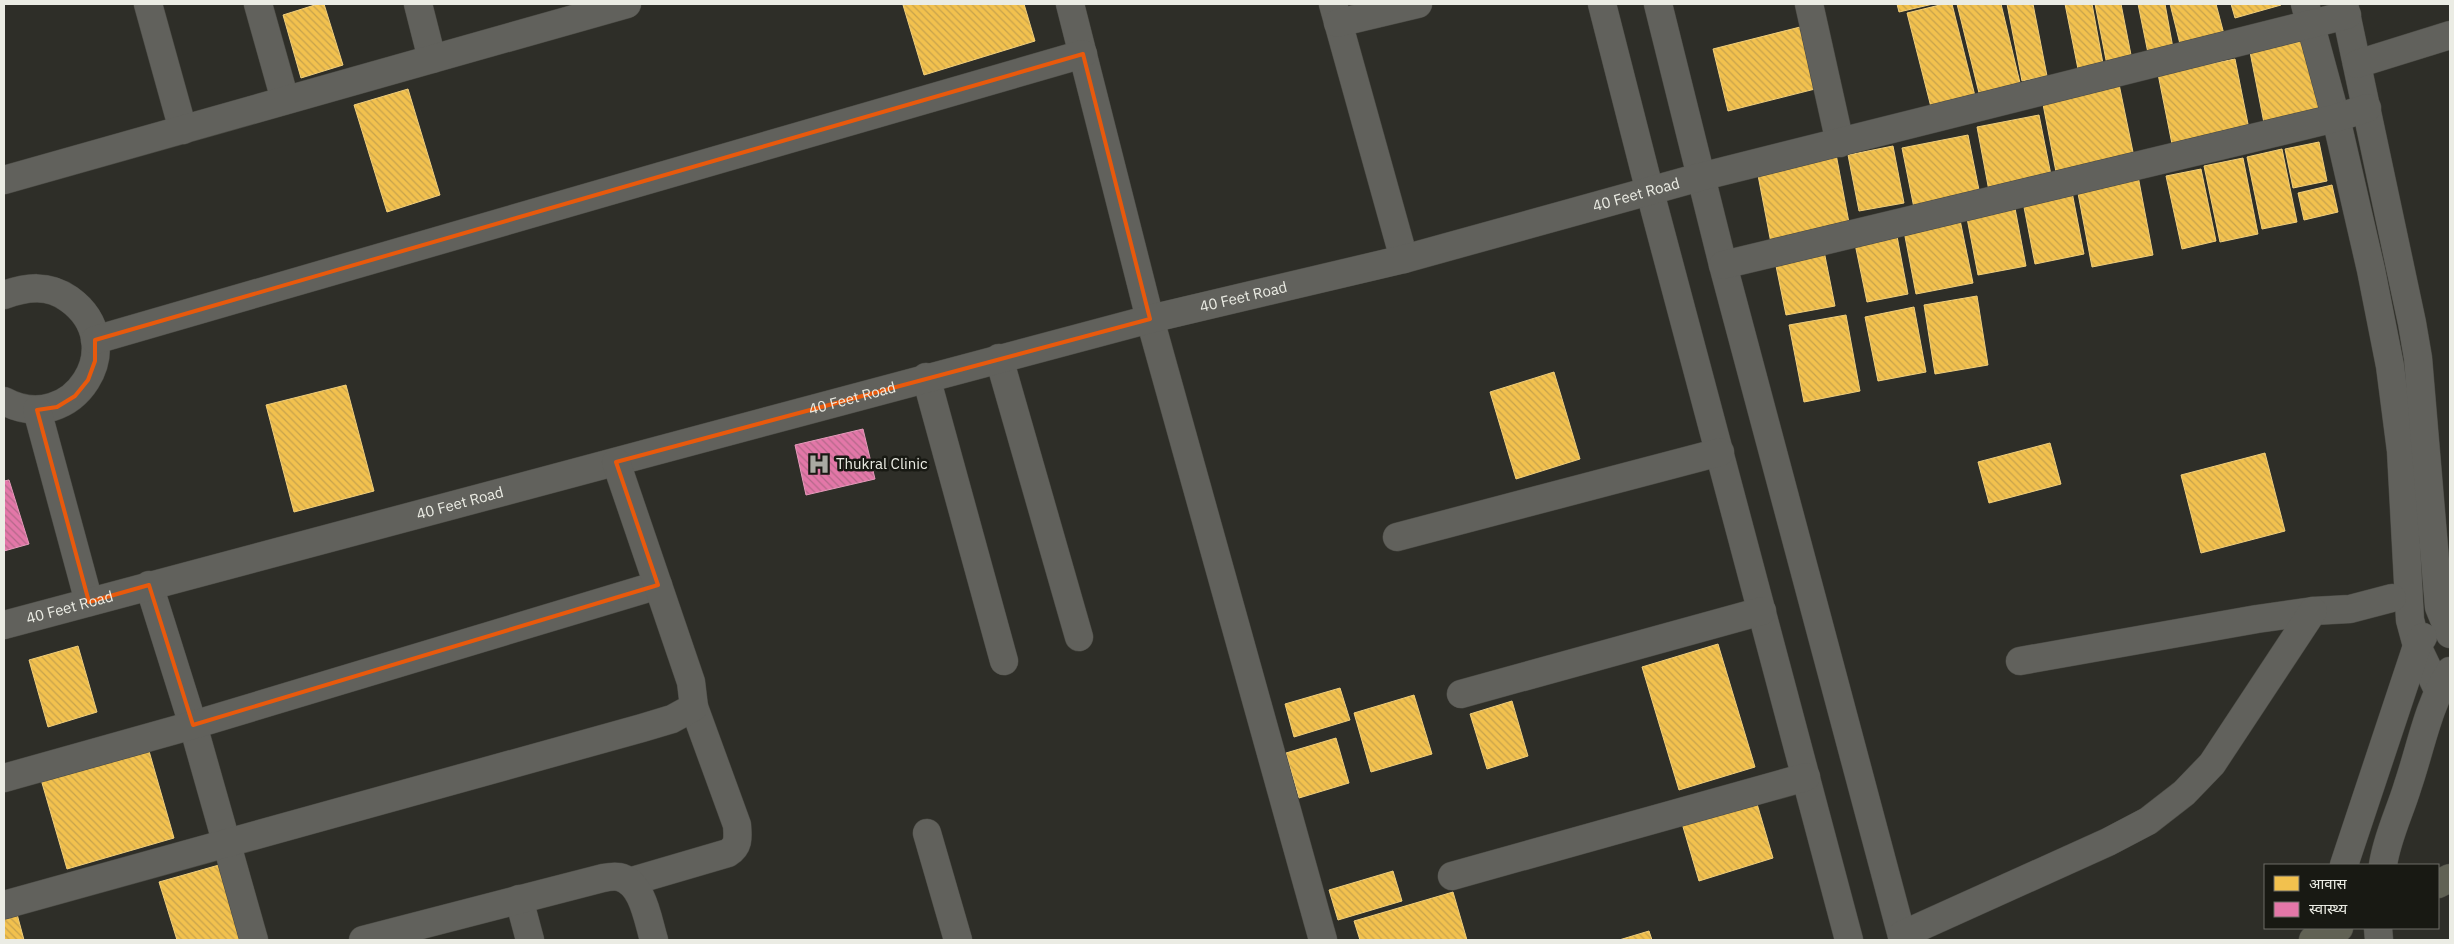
<svg xmlns="http://www.w3.org/2000/svg" width="2454" height="944" font-family="'IBM Plex Sans','Noto Sans Devanagari',sans-serif">
<style>
.homes{fill:url(#homes-back-hatch);stroke:#f0ce7b}
.health{fill:url(#health-back-hatch);stroke:#e59aba}
.lines{fill:none;stroke-linecap:round;stroke-linejoin:round}
.minor-casing{stroke:#494943;stroke-width:29}
.major-casing{stroke:#494943;stroke-width:29}
.minor{stroke:#61615c;stroke-width:28}
.major{stroke:#616254;stroke-width:28}
.marked{fill:none;stroke:#e8590c;stroke-width:4;stroke-linejoin:round}
.labels{text-anchor:middle;stroke-width:5;stroke-linejoin:round;paint-order:stroke}
.street-label{font-size:15px;fill:#ebece4;stroke:#181913}
.poi-label{font-size:15px;fill:#ebece4;stroke:#181913;text-anchor:start}
</style>
<defs>
<pattern id="homes-back-hatch" width="6" height="6" patternUnits="userSpaceOnUse" patternTransform="scale(1.25)"><rect width="6" height="6" fill="#f2c14e"/><path d="M-1 5l2 2M0 0l6 6M5-1l2 2" fill="none" stroke="#c7a24c"/></pattern>
<pattern id="health-back-hatch" width="6" height="6" patternUnits="userSpaceOnUse" patternTransform="scale(1.25)"><rect width="6" height="6" fill="#e377a8"/><path d="M-1 5l2 2M0 0l6 6M5-1l2 2" fill="none" stroke="#b4698a"/></pattern>
</defs>
<rect width="100%" height="100%" fill="#2e2e28"/>
<path class="homes" d="M318 4H324L343 65 301 78 283 15Z
M908 4H1024L1035 41 924 75 903 5Z
M1897 4H1933L1899 12Z
M1944 4H1952L1977 104 1933 115 1907 13Z
M1957 4H2001L2021 87 1980 97Z
M2007 4H2033L2047 76 2022 81Z
M2065 4H2092L2104 69 2079 74Z
M2095 4H2121L2132 60 2107 65Z
M2138 4H2165L2173 48 2148 53Z
M2170 4H2216L2225 38 2181 48Z
M2231 4H2281V5L2235 18Z
M1812 24 1827 86 1728 111 1713 49Z
M2313 39 2327 112 2264 123 2250 52Z
M2235 59 2249 129 2172 144 2158 74Z
M2119 84 2134 157 2056 172 2042 99Z
M408 89 440 195 387 212 354 105Z
M2039 115 2052 180 1989 191 1977 127Z
M1968 135 1980 195 1914 208 1902 148Z
M2319 142 2327 181 2293 188 2285 149Z
M1893 146 1904 203 1859 211 1848 155Z
M2282 149 2297 222 2262 229 2247 157Z
M1836 154 1850 228 1771 243 1757 170Z
M2243 158 2258 234 2220 242 2204 166Z
M2201 169 2216 241 2182 249 2166 176Z
M2138 176 2153 255 2092 267 2077 188Z
M2332 185 2338 212 2304 220 2298 193Z
M2072 192 2084 254 2035 264 2023 202Z
M2014 203 2026 266 1978 275 1966 213Z
M1959 215 1973 283 1916 294 1903 226Z
M1896 231 1908 294 1867 302 1854 239Z
M1824 251 1835 306 1786 315 1775 261Z
M1977 296 1988 365 1935 374 1924 305Z
M1914 307 1926 372 1878 381 1865 317Z
M1846 315 1860 391 1804 402 1789 325Z
M1554 372 1580 459 1516 479 1490 392Z
M346 385 374 491 294 512 266 405Z
M2050 443 2061 484 1989 503 1978 462Z
M2265 453 2285 531 2201 553 2181 475Z
M1718 644 1755 767 1679 790 1642 667Z
M78 646 97 712 48 727 29 660Z
M1340 688 1350 720 1294 737 1285 704Z
M1414 695 1432 754 1371 772 1354 713Z
M1512 701 1528 756 1487 769 1470 714Z
M1336 738 1349 783 1299 798 1286 753Z
M147 744 174 838 67 869 40 776Z
M1755 797 1773 858 1699 881 1681 820Z
M219 865 242 940H177L159 882Z
M1393 871 1402 901 1338 920 1329 890Z
M1453 892 1467 940H1360L1354 921Z
M17 914 24 940H4V918Z
M1649 931 1652 940H1619Z"/>
<path class="health" d="M863 429 875 479 806 495 795 445Z
M9 480 29 544 4 551V481Z"/>
<g class="lines">
<g class="minor-casing">
<g id="minor">
<path d="M148 4 183 130"/>
<path d="M258 4 285 100"/>
<path d="M418 4 432 59"/>
<path d="M1070 4 1150 319 1323 940"/>
<path d="M1333 4 1404 259"/>
<path d="M1602 4 1650 192 1849 940"/>
<path d="M1658 4 1723 265 1903 940"/>
<path d="M1809 4 1840 143"/>
<path d="M2305 4 2336 118 2371 270 2390 366 2401 451 2410 620 2417 646 2438 690"/>
<path d="M2344 4 2412 323 2418 358 2439 607 2450 634"/>
<path d="M1338 23 1418 4"/>
<path d="M2357 64 2450 35"/>
<path d="M4 180 627 4"/>
<path d="M1723 265 2336 118 2367 108"/>
<path d="M4 295C27 287 48 284 69 299 132 344 73 438 4 401"/>
<path d="M95 340 1083 54"/>
<path d="M999 358 1079 637"/>
<path d="M926 377 1004 661"/>
<path d="M37 410 89 602"/>
<path d="M1397 537 1720 452"/>
<path d="M149 585 193 725 254 940"/>
<path id="s1" d="M4 625 1150 319 1404 259 1700 177 2347 15"/>
<path d="M2020 661 2257 619 2313 611 2350 609 2392 598"/>
<path d="M1461 694 1762 611"/>
<path d="M4 778 193 725 658 585"/>
<path d="M927 833 958 940"/>
<path d="M2344 865 2417 646 2423 637"/>
<path d="M2383 865C2387 837 2400 812 2408 785 2421 747 2428 705 2450 671"/>
<path d="M1452 876 1806 777"/>
<path d="M629 882 728 853C739 846 738 838 737 825L694 707"/>
<path d="M519 899 530 940"/>
<path d="M4 905 642 728 672 719 694 707 691 682 616 462"/>
<path d="M2378 928 2379 940"/>
<path d="M1902 935 2108 842 2148 821 2184 793 2212 764 2313 611"/>
<path d="M363 940 603 878C608 877 614 876 619 877 643 882 648 921 654 940"/>
</g>
</g>
<g class="major-casing">
<path id="major" d="M2438 884 2450 878
M2313 940 2339 928"/>
</g>
<use href="#minor" class="minor"/>
<use href="#major" class="major"/>
</g>
<path class="marked" d="M1083 54 1150 319 616 462 658 585 193 725 149 585 89 602 37 410 57 407 75 396 88 380 95 361V340Z"/>
<defs>
<g id="hospital-bare" transform="scale(1.725)"><path d="M-5-5h3v3.5h4V-5h3V5h-3V1.5h-4V5h-3Z" fill="#a9aaa2" stroke="#181913" stroke-width="2.5" paint-order="stroke"/></g>
</defs>
<g fill-rule="evenodd">
<use href="#hospital-bare" x="819" y="464"/>
</g>
<g class="labels">
<g class="street-label">
<text dy="5" stroke="none"><textPath href="#s1" startOffset="1688">40 Feet Road</textPath></text>
<text dy="5" stroke="none"><textPath href="#s1" startOffset="1282">40 Feet Road</textPath></text>
<text dy="5" stroke="none"><textPath href="#s1" startOffset="878">40 Feet Road</textPath></text>
<text dy="5" stroke="none"><textPath href="#s1" startOffset="472">40 Feet Road</textPath></text>
<text dy="5" stroke="none"><textPath href="#s1" startOffset="68">40 Feet Road</textPath></text>
</g>
<g class="poi-label">
<text x="836" y="469">Thukral Clinic</text>
</g>
</g>
<rect width="2454" height="944" fill="none" stroke="#ebece4" stroke-width="10"/>
<rect x="2264" y="864" width="175" height="65" fill="#181913" stroke="#6c6d67"/>
<rect x="2274" y="876" width="25" height="15" fill="#f2c14e" stroke="#6c6d67"/>
<text x="2309" y="889" font-size="15" fill="#ebece4">आवास</text>
<rect x="2274" y="902" width="25" height="15" fill="#e377a8" stroke="#6c6d67"/>
<text x="2309" y="914" font-size="15" fill="#ebece4">स्वास्थ्य</text>
</svg>
